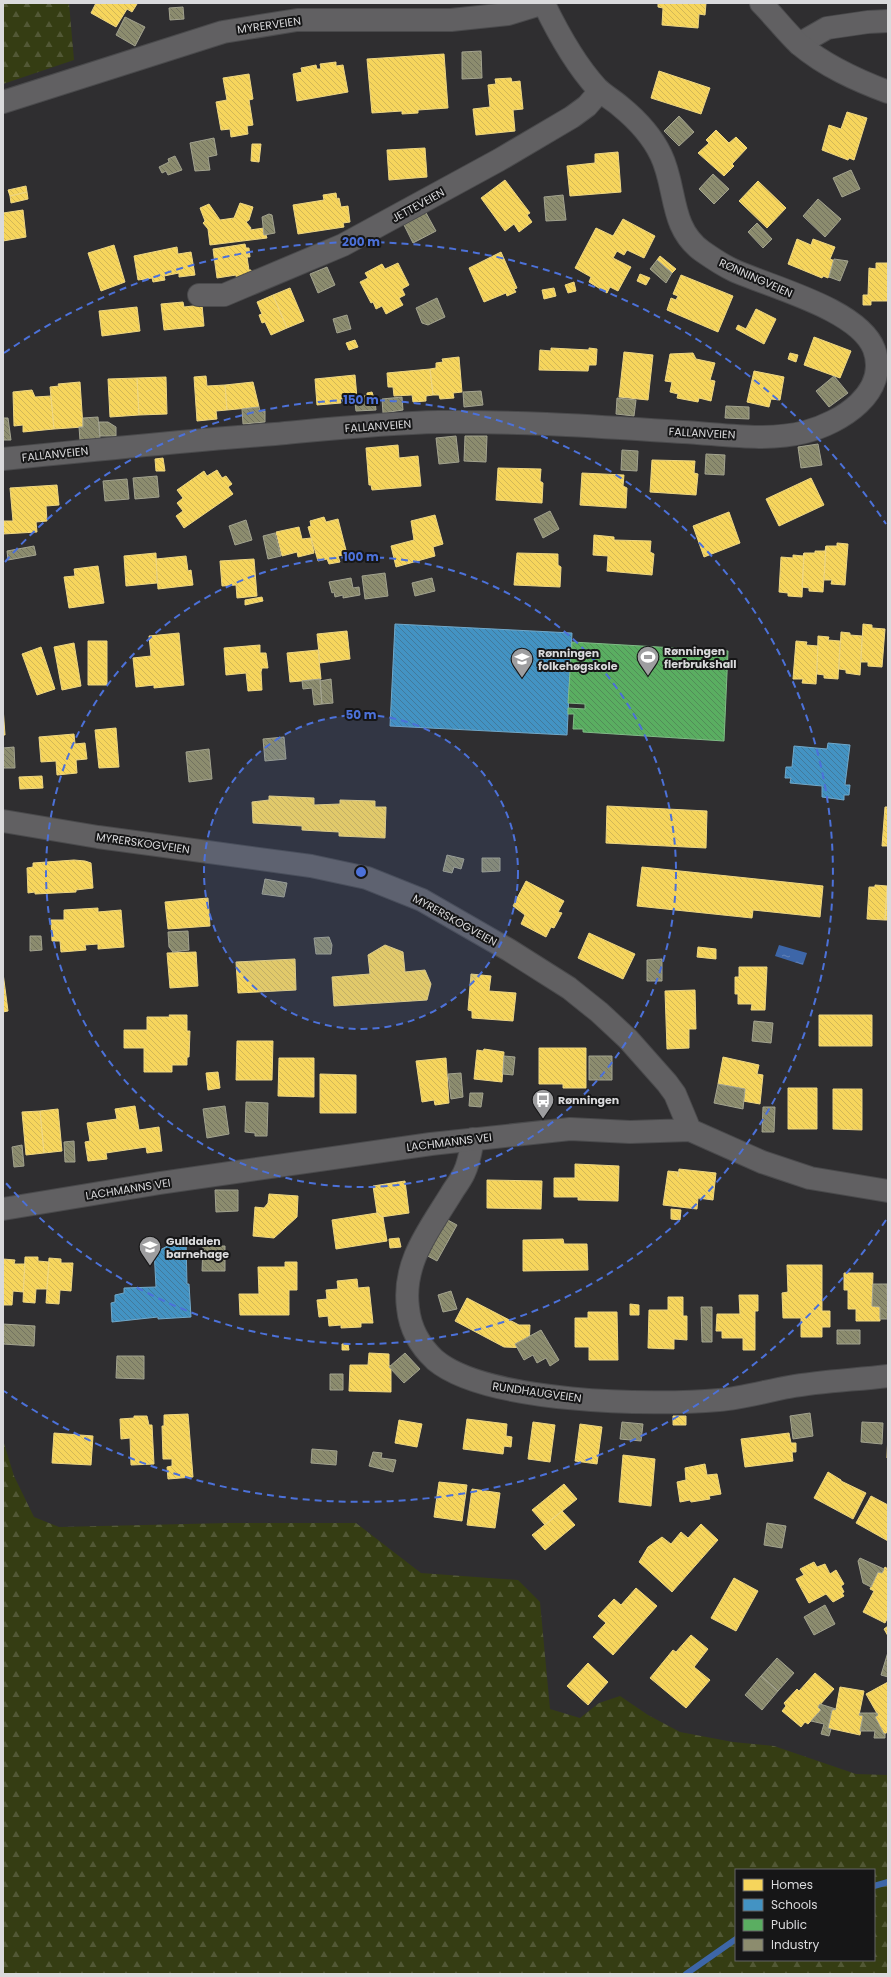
<svg xmlns="http://www.w3.org/2000/svg" width="891" height="1977" font-family="Poppins,sans-serif">
<style>
.forest{fill:url(#forest-firs);fill-rule:evenodd}
.water{fill:url(#water-ripples)}
.homes{fill:url(#homes-back-hatch);stroke:#eed682}
.schools{fill:url(#schools-back-hatch);stroke:#70a8ca}
.public{fill:url(#public-back-hatch);stroke:#80bb86}
.industry{fill:url(#industry-back-hatch);stroke:#a3a38f}
.lines{fill:none;stroke-linecap:round;stroke-linejoin:round}
.stream{stroke:#3d66a8;stroke-width:6}
.minor-casing{stroke:#4a4a4c;stroke-width:24}
.tertiary-casing{stroke:#4a4a4c;stroke-width:24}
.minor{stroke:#616062;stroke-width:22}
.tertiary{stroke:#616062;stroke-width:22}
.ring{fill:none;stroke:#4c71d9;stroke-width:2;stroke-dasharray:7 5}
.labels{text-anchor:middle;stroke-width:4;stroke-linejoin:round;paint-order:stroke}
.street-label{font-size:11px;fill:#dadadc;stroke:#161617}
.poi-label{font-size:11px;font-weight:bold;fill:#dadadc;stroke:#161617;text-anchor:start}
.centre{fill:#4c71d9;stroke:#161617;stroke-width:2}
.ring-label{font-size:12px;text-anchor:middle;font-weight:bold;fill:#4c71d9;stroke:#161617;stroke-width:4;stroke-linejoin:round;paint-order:stroke}
</style>
<defs>
<pattern id="forest-firs" width="22" height="20" patternUnits="userSpaceOnUse"><rect width="22" height="20" fill="#353d13"/><path d="M5 1l3.5 6h-7zM16 11l3.5 6h-7z" fill="#525835"/></pattern>
<pattern id="water-ripples" width="26" height="14" patternUnits="userSpaceOnUse"><rect width="26" height="14" fill="#3d66a8"/><path d="M2 4q2-2 4 0t4 0M15 11q2-2 4 0t4 0" fill="none" stroke="#6282b7"/></pattern>
<pattern id="homes-back-hatch" width="6" height="6" patternUnits="userSpaceOnUse"><rect width="6" height="6" fill="#f6d55c"/><path d="M-1 5l2 2M0 0l6 6M5-1l2 2" fill="none" stroke="#d2b757"/></pattern>
<pattern id="schools-back-hatch" width="6" height="6" patternUnits="userSpaceOnUse"><rect width="6" height="6" fill="#4393c3"/><path d="M-1 5l2 2M0 0l6 6M5-1l2 2" fill="none" stroke="#427a9c"/></pattern>
<pattern id="public-back-hatch" width="6" height="6" patternUnits="userSpaceOnUse"><rect width="6" height="6" fill="#5aae61"/><path d="M-1 5l2 2M0 0l6 6M5-1l2 2" fill="none" stroke="#528d58"/></pattern>
<pattern id="industry-back-hatch" width="6" height="6" patternUnits="userSpaceOnUse"><rect width="6" height="6" fill="#8c8c6e"/><path d="M-1 5l2 2M0 0l6 6M5-1l2 2" fill="none" stroke="#72725f"/></pattern>
</defs>
<rect width="100%" height="100%" fill="#2f2e30"/>
<path class="forest" d="M3 3H69L74 60 3 84Z
M3 1440 14 1476 34 1517 59 1527 228 1523H356L421 1573 518 1580 540 1602 550 1709 580 1718 599 1703 620 1696 648 1715 680 1732 733 1742 774 1746 856 1774 888 1775V1974H3ZM736 1870H874V1960H736Z"/>
<path class="water" d="M779 945 807 953 803 965 775 956Z"/>
<path class="homes" d="M96 3H135L137 4 132 12 127 9 116 27 91 13Z
M658 3H706L705 15 699 14 698 28 662 25 663 8 658 7Z
M444 54 448 108 418 110V113L402 114V111L372 113 367 59Z
M336 62V66L343 65 348 92 297 101 293 74 302 72 301 68 316 65 317 69H321L320 64Z
M659 71 710 88 701 114 651 98Z
M249 74 253 99 249 100 253 125 247 126 248 134 231 137 230 129 221 130 216 102 227 100 223 78Z
M511 78 512 82 520 81 523 109 513 110 515 131 476 135 473 109 490 107 488 85 496 84 495 79Z
M847 112 867 118 854 160 849 158 848 160 822 150 829 125 841 129Z
M716 130 729 143 736 137 747 148 732 164 734 166 724 176 698 153 709 143 706 140Z
M252 144H261L259 162 251 161Z
M425 148 427 177 389 180 387 150Z
M618 152 621 192 570 196 567 166 595 163V154Z
M505 180 530 213 527 215 532 222 519 232 514 224 505 231 481 198Z
M758 181 786 208 767 228 739 201Z
M26 186 27 192 10 196 8 190Z
M27 192 28 199 11 203 10 196Z
M336 193 337 199 339 198 341 207 348 206 350 222 343 223 344 227 298 234 293 205 324 200 323 195Z
M240 203 253 207 249 220 246 222 251 228 250 230 264 228V235H266L267 238 210 245 208 229 203 223 205 221 200 208 209 204 220 220 234 218Z
M23 210 26 237 3 241V213Z
M623 219 655 236 644 258 627 250 624 255 617 251 613 258 631 267 618 291 610 287 607 293 589 282 591 277 575 268 596 228 613 236Z
M797 239 811 245 813 239 835 247 830 259 835 261 828 278 823 276 822 278 788 264Z
M245 244 246 248H249L250 257H247L249 270H251L253 279 237 281 236 275 217 278 213 249Z
M114 245 125 282 101 291 88 253Z
M177 247 178 254 191 252 195 275 179 277V273L164 276 165 280 153 282 152 278 138 280 134 256Z
M501 252 517 288 514 289 516 292 507 296 506 293 484 302 469 268Z
M660 256 676 269 672 273 657 260Z
M398 263 409 285 402 289 405 295 399 298 403 305 386 314 382 306 376 309 373 302 371 303 360 282 368 278 365 273 382 264 385 269Z
M876 263H888V301H871V305H863V295H868L869 268 876 269Z
M640 274 650 278 646 285 637 281Z
M681 275 733 296 718 332 667 310 671 298 676 300 678 296 673 294Z
M574 282 576 291 568 293 565 285Z
M290 288 304 321 287 328 273 295Z
M554 288 556 296 544 299 542 290Z
M273 295 287 328 271 335 265 322 262 323 259 315 262 314 257 302Z
M183 302 184 307 202 305 204 326 164 330 161 304Z
M137 307 140 331 102 336 99 311Z
M756 309 776 319 764 344 736 329 738 325 746 329Z
M814 337 851 351 840 378 804 365Z
M355 340 358 347 349 350 346 343Z
M551 348 589 350V348L597 349 596 365H589L588 371 539 370 540 350 551 351Z
M624 352 653 355 648 400 619 397Z
M693 353 696 359 715 363 710 380 715 381 711 401 699 398 698 402 677 398 678 394 670 392 672 382 665 381 670 354Z
M790 353 798 355 796 362 788 359Z
M459 357 462 392 453 393 454 398 440 399 439 395H433L430 369 436 368V363L443 362 442 359Z
M430 369 433 395 426 396V401L413 402 412 395 394 396 393 387H388L387 373Z
M754 371 784 377 780 400 771 399 769 407 747 402Z
M355 375 357 398 340 399 341 403 317 405 315 379Z
M206 376 207 386 225 385 227 410 216 411 217 419 197 421 194 377Z
M166 377 167 414 139 415 137 378Z
M137 378 139 415 110 417 108 379Z
M80 382 83 427 54 429 50 387 59 386 58 384Z
M253 382 259 407 227 410 225 385Z
M32 390 35 397 51 396 54 429 23 432V425L14 426 13 392Z
M372 392 375 401 361 402V396H367V393Z
M398 445 399 458 418 456 421 486 372 490 371 485H369L366 448Z
M163 458 165 471H156L155 459Z
M652 460 695 461 694 473 698 474 696 495 650 492Z
M498 468 541 469 540 481 543 483 542 503 496 500Z
M217 470 222 478 226 476 232 484 228 487 233 494 184 528 176 516 183 511 177 503 183 498 177 490 204 471 207 476Z
M582 473 624 475 623 486 627 488 626 508 580 505Z
M811 478 824 505 779 526 766 499Z
M57 485 59 505 46 506 47 521 36 522 37 532 3 534V521H13L10 488Z
M729 512 740 543 704 557 693 526Z
M435 515 443 544 433 547 435 556 396 567 391 546 414 540 411 521Z
M324 517 326 522 338 519 347 554 338 556 340 562 329 564 327 559 318 561 308 527 311 526 310 521Z
M299 527 302 539 311 538 314 553 298 557 297 552 282 556 276 532Z
M594 535 614 537V540L651 541 650 552 654 554 652 575 607 571 608 556 593 555Z
M837 543 848 544 845 585 831 584 832 580H824L826 546H837Z
M826 546 823 592 809 591V588L802 587 804 553H815V551H825Z
M156 553 157 583 126 586 124 556Z
M517 553 558 554V565L561 567 560 587 514 585Z
M804 553 802 597 788 596V593L779 592 781 557 793 558V555L803 556Z
M186 556 188 571 191 570 193 585 158 589 156 559Z
M254 559 257 596 237 598 236 585 222 586 220 561Z
M98 566 104 603 69 608 64 577 75 576 74 569Z
M262 597 263 601 245 605V600Z
M863 624 872 625V628L885 629 882 667 868 666V662H861Z
M347 631 350 659 320 663 317 634Z
M841 632 850 633V635L862 636 860 675 846 673V670L839 669Z
M179 633 184 685 154 688V685L136 687 133 658 151 656 149 636Z
M818 636 829 637 828 640 840 641 838 679 824 678V675L817 674Z
M88 641H107V685H88Z
M796 641 807 642 806 645 818 646 816 684 802 683 803 679H793Z
M74 643 81 686 62 690 54 647Z
M260 645V653H266L268 668H262L261 672 262 690 248 691 246 673 226 675 224 648Z
M41 647 55 689 37 695 22 654Z
M318 650 321 679 290 682 287 653Z
M3 707 5 735H3Z
M116 728 119 767 99 768 95 730Z
M74 734 75 744 85 743 87 759 76 760 77 773 57 775 56 761 41 762 39 737Z
M42 776 43 788 20 789 19 777Z
M269 796 314 798V805L340 804V800L375 801V807H386L385 838 339 836V832L302 830V826L253 823 252 802 269 800Z
M607 806 707 811 706 848 606 843Z
M885 807H888V846H882Z
M74 860 85 861 91 863 93 888 76 890V892L35 894V892L28 893 27 868 33 867V863Z
M642 867 823 886 820 917 753 910 752 918 637 906Z
M526 881 564 901 558 912 562 913 554 928 551 927 546 937 521 924 525 915 513 906Z
M875 885 887 886 885 920 867 919 869 887H875Z
M887 886H888V920H885Z
M208 898 210 926 168 929 165 902Z
M98 908V912L121 910 124 947 98 949V944L85 945 86 950 61 952 60 941H52L51 920H64V910Z
M589 933 635 954 623 979 578 958Z
M385 945 403 952 405 972 425 970 431 984 427 1000 334 1006 332 977 370 974 368 955Z
M698 947 716 949V959L697 957Z
M196 952 198 986 170 988 167 953Z
M295 959 296 990 238 993 236 962Z
M739 967H767L765 1010H751L752 1004H738V994H735V977H739Z
M3 973 8 1011 3 1012Z
M471 974 491 976 489 991 516 993 513 1021 472 1018V1011L468 1010Z
M695 990 696 1029H689V1048L667 1049 665 991Z
M169 1015H187V1031H190L189 1057H187V1065H172V1072H144V1048H124V1030H147V1017H170Z
M819 1015H872V1046H819Z
M237 1041H273L272 1080H236Z
M539 1048H586V1088H563V1084H539Z
M484 1049 504 1052 502 1082 474 1079 477 1050 483 1051Z
M723 1057 759 1065 757 1074 763 1075 760 1104 743 1101 745 1089 718 1084Z
M279 1058H314V1097L278 1096Z
M446 1058 449 1103 435 1105 434 1100 422 1102 416 1061Z
M218 1072 220 1088 208 1090 206 1073Z
M320 1074 356 1075V1113H320Z
M788 1088H817V1129H788Z
M833 1089H862V1130L833 1129Z
M135 1106 139 1130 159 1127 162 1151 147 1153 146 1147 106 1153 107 1159 88 1161 85 1142 90 1141 87 1123 117 1119 115 1109Z
M58 1109 62 1151 44 1153 40 1111Z
M40 1111 44 1153 26 1155 22 1112Z
M575 1164 619 1166 618 1201 578 1200V1197H554V1178H575Z
M679 1169 716 1173 713 1200 698 1198 697 1209 663 1205 668 1171 678 1172V1177Z
M487 1180 542 1181 541 1209 487 1208Z
M405 1181 409 1213 381 1217 377 1213 373 1186Z
M269 1194 298 1196 297 1217 274 1238 253 1236 255 1207 264 1208 268 1203Z
M671 1209 681 1210 680 1220 671 1219Z
M377 1213 383 1217 387 1241 336 1249 332 1220Z
M399 1238 401 1247 390 1248 389 1239Z
M563 1239 564 1244H587L588 1270 523 1271V1240Z
M25 1257H38V1261L49 1262 47 1289H36L35 1303 23 1302Z
M49 1258 61 1259V1263H73L71 1291 60 1290 59 1304 46 1303Z
M3 1259 15 1260 14 1264H25L23 1292 13 1291 12 1305H3Z
M285 1262H297V1290H289V1315H240L239 1294H259L258 1267H285Z
M787 1265H822V1311H830V1327H822V1337H801V1318H783L782 1293 788 1292Z
M844 1273H873L872 1306 880 1307V1321H856V1309H848V1290H844Z
M357 1279 358 1288 369 1287 373 1323H361V1327L341 1328V1325L329 1326 328 1316 319 1317 317 1300 327 1299 326 1290 338 1289 337 1281Z
M739 1295H758V1311H755V1350H743V1338H722V1331H716L717 1314H740Z
M668 1297H683V1316H687V1340L674 1339V1349L648 1348 649 1310H668Z
M467 1298 519 1325H530L529 1348 504 1347 455 1321Z
M630 1304 639 1305V1315H630Z
M588 1312H617L618 1360H589V1347H575V1318H588Z
M342 1344H348L349 1350H342Z
M369 1353 389 1354V1366H391V1392L349 1391 350 1365H368Z
M188 1414 193 1477 168 1479 167 1467 172 1466V1459H163L162 1426H164V1415Z
M134 1416H147L149 1425H152L154 1464 131 1465 130 1438 121 1439 120 1419 134 1418Z
M673 1416H686V1425H673Z
M467 1419 507 1424 506 1436 512 1437 511 1447 504 1446 503 1454 463 1449Z
M399 1420 422 1424 417 1447 395 1443Z
M533 1422 555 1425 550 1462 528 1459Z
M580 1424 602 1427 597 1464 575 1461Z
M888 1431V1458H887Z
M54 1433 93 1436 91 1465 52 1463Z
M789 1433 791 1443H796V1452H792L793 1461 745 1467 741 1439Z
M623 1455 655 1459 651 1506 619 1502Z
M705 1464 707 1475 717 1474 721 1494 709 1496 710 1499 691 1502 690 1500 680 1502 677 1482 686 1480 685 1468Z
M828 1472 841 1480V1481L866 1493 853 1519 814 1498Z
M439 1482 467 1485 462 1521 434 1517Z
M564 1484 577 1499 545 1525 532 1510Z
M472 1489 500 1493 495 1528 467 1525Z
M871 1496 888 1505V1541L856 1523Z
M562 1511 575 1525 545 1550 532 1535Z
M701 1524 718 1540 672 1592 639 1562 648 1547 662 1537 671 1544 681 1532 688 1538Z
M814 1562 817 1567 825 1564 830 1574 836 1570 844 1584 841 1586 844 1592 842 1593 844 1596 833 1602 826 1594 809 1603 796 1579 804 1575 800 1569Z
M885 1567 888 1569V1617L885 1623 863 1612 874 1591 870 1589 878 1572 882 1573Z
M734 1578 758 1591 736 1631 711 1618Z
M636 1588 657 1606 613 1655 593 1637 606 1623 598 1616 614 1599 621 1605Z
M888 1626V1636L884 1629Z
M691 1635 708 1649 694 1667 710 1680 686 1708 650 1678 673 1650 676 1652Z
M588 1663 608 1682 588 1705 567 1686Z
M815 1673 834 1689 818 1707 821 1710 808 1724 805 1722 801 1727 782 1711 786 1706 784 1703 797 1689 799 1691Z
M888 1682V1732L884 1734 875 1717 878 1715 866 1694Z
M840 1687 864 1691 859 1715 863 1716 860 1735 828 1728 832 1710 836 1709Z"/>
<path class="schools" d="M395 624 572 633 567 735 390 726Z
M828 743 850 745 845 785H850L849 795H844V800L822 797V786L790 783 791 778H785L786 767H792L794 746 827 749Z
M177 1241H186L187 1284H189L191 1317 158 1319V1317L112 1322 111 1303 115 1302V1295L124 1293V1288L156 1287 154 1250H160Z"/>
<path class="public" d="M572 642 728 651 724 741 583 732V729H573L574 714H568V708L585 709V704L568 703Z"/>
<path class="industry" d="M183 7 184 19 170 20 169 8Z
M125 17 145 27 135 46 116 35Z
M481 51 482 78 462 79V52Z
M679 116 694 132 679 146 664 131Z
M214 138 217 155 208 157 210 170 195 171 190 143Z
M175 156 182 170 168 175 166 171 162 173 159 167 169 162 168 159Z
M851 170 860 189 842 197 833 178Z
M713 174 729 189 714 204 699 189Z
M563 195 566 220 546 221 544 197Z
M818 199 841 219 825 237 803 216Z
M425 211 436 231 413 243 403 223Z
M269 214 272 215 275 233 264 235 262 217Z
M757 223 772 239 763 248 748 232Z
M834 259 848 261 840 281 829 277Z
M657 260 672 273 666 283 650 269Z
M327 267 335 285 318 293 310 274Z
M437 298 445 317 428 325 422 323 416 308Z
M347 315 351 329 337 333 333 319Z
M834 376 848 393 829 407 816 391Z
M481 391 483 405 464 407 463 392Z
M402 397 403 410 383 413 382 399Z
M617 398 636 400 634 416 616 414Z
M375 401 376 410 356 411 355 403Z
M726 406 749 407V419L725 418Z
M259 407 260 411H265V422L243 424 242 409Z
M98 417 100 438 80 440 79 427H83V418Z
M3 418H8L11 440H3Z
M99 422H108L116 427V436H100Z
M456 436 459 462 439 464 436 438Z
M465 436H487L486 462 464 461Z
M818 444 822 465 801 468 798 447Z
M622 450 638 451 637 471 621 470Z
M706 454 725 455 724 475 705 474Z
M157 476 159 497 135 499 133 478Z
M127 479 129 499 105 501 103 481Z
M550 511 559 529 543 538 534 519Z
M246 520 252 540 235 545 229 526Z
M275 533 281 556 268 559 263 536Z
M34 546 36 555 8 560 7 551Z
M385 573 388 596 365 599 362 576Z
M351 578 353 588 359 587 360 595 343 598V595L335 597 334 592 332 593 329 582Z
M432 578 435 591 415 596 412 583Z
M320 679 322 704 314 705 312 688 303 689 302 681Z
M331 679 333 703 322 704 320 681Z
M284 737 286 759 265 761 263 739Z
M14 747 15 768H3V748Z
M209 749 212 779 189 782 186 752Z
M447 855 464 859 461 869 454 867 452 873 443 871Z
M482 858H500V871L482 872Z
M265 879 287 883 284 897 262 894Z
M188 931 189 950 173 952 169 947 168 932Z
M30 936H41L42 950 30 951Z
M329 937 332 945 331 954H316L314 938Z
M662 959V981H647V960Z
M754 1021 773 1023 771 1043 752 1041Z
M504 1056 515 1057 513 1075 503 1074Z
M589 1056H612V1080H589Z
M461 1073 463 1097 451 1099 448 1074Z
M718 1084 745 1089 743 1109 714 1103Z
M470 1093H483L481 1107 469 1106Z
M246 1102 268 1103 267 1136H255V1133L245 1132Z
M225 1106 229 1134 207 1138 203 1109Z
M763 1107H775L774 1132H762Z
M74 1141 75 1162H65L64 1142Z
M22 1145 24 1166 14 1167 12 1147Z
M215 1190H238V1211L216 1212Z
M444 1218 457 1225 437 1261 424 1254Z
M203 1246H225V1271H202Z
M873 1284H887L888 1319H880V1307L872 1306Z
M451 1291 457 1309 443 1312 438 1295Z
M701 1307H712V1342H702Z
M3 1324 35 1326 34 1346 3 1344Z
M541 1330 559 1360 550 1366 546 1358 537 1363 533 1355 524 1360 515 1344Z
M837 1330H860V1344H837Z
M405 1353 420 1369 404 1383 389 1367Z
M117 1356H144V1379L116 1378Z
M330 1374H343V1390H330Z
M810 1413 813 1436 793 1439 790 1416Z
M622 1422 643 1424 641 1441 620 1439Z
M862 1422 883 1423 882 1444 861 1442Z
M312 1449 337 1451 336 1465 311 1463Z
M373 1452 382 1453 381 1458 396 1460 393 1472 369 1466Z
M767 1523 786 1526 782 1548 764 1545Z
M860 1558 884 1569 882 1573 878 1572 871 1587 863 1583 858 1561Z
M825 1605 835 1624 814 1635 804 1617Z
M888 1652V1677L881 1675Z
M777 1658 794 1673 778 1691 761 1676Z
M761 1676 778 1691 762 1710 745 1695Z
M820 1704 836 1709 832 1710 828 1728 831 1729 829 1736 821 1734 824 1724 811 1721 821 1710 818 1707Z
M860 1713H877L878 1715 875 1717 884 1734 885 1733V1738H874L875 1731H860L863 1716 859 1715Z"/>
<g class="lines">
<path class="stream" d="M874 1886 888 1882
M686 1974 736 1939"/>
<g class="minor-casing">
<path id="minor" d="M799 44 827 28 868 22 888 21
M3 102 223 32 297 20H451L508 14 544 3
M199 295H224L343 245 499 160 572 117 587 106 600 91
M3 459C93 450 184 441 275 434 329 429 384 423 439 422 520 421 602 427 683 432 722 434 766 442 805 432 840 423 890 393 874 349 859 309 770 287 733 270 722 265 712 258 702 251 669 227 677 188 661 155 652 136 636 119 620 106 613 100 604 95 597 88 575 64 558 33 544 4
M473 1139C471 1150 469 1163 464 1173 461 1180 455 1187 451 1194 429 1230 402 1263 408 1308 410 1328 420 1346 435 1360 486 1403 653 1406 719 1400 743 1398 766 1391 789 1387 821 1381 855 1380 888 1376"/>
</g>
<g class="tertiary-casing">
<path id="tertiary" d="M761 3C774 16 786 32 799 44 825 66 856 80 888 92
M3 821 98 837 311 866 367 878 422 900 509 950 569 988 599 1012 628 1039 667 1083 675 1094 690 1130
M3 1209 160 1183 431 1144 570 1129 630 1132 690 1130 762 1162 810 1178 888 1191"/>
</g>
<use href="#minor" class="minor"/>
<use href="#tertiary" class="tertiary"/>
</g>
<circle cx="361" cy="872" r="157" fill="#4c71d9" fill-opacity=".12"/>
<g class="ring">
<circle cx="361" cy="872" r="157"/>
<circle cx="361" cy="872" r="315"/>
<path d="M5 562A472 472 0 1 1 5 1182"/>
<path d="M886 1220A630 630 0 0 1 4 1391M4 353A630 630 0 0 1 886 524"/>
</g>
<defs>
<g id="stadium-pin" transform="scale(1.15)"><path d="M0 17L-7.5 6A9.5 9.5 0 1 1 7.5 6Z" fill="#9e9ea0" stroke="#161617"/><path d="M0-5a6.5 5 0 1 0 0 10a6.5 5 0 1 0 0-10ZM-3.5-1.8h7v3.6h-7Z" fill="#fff"/></g>
<g id="school-pin" transform="scale(1.15)"><path d="M0 17L-7.5 6A9.5 9.5 0 1 1 7.5 6Z" fill="#9e9ea0" stroke="#161617"/><path d="M0-5L7-2L0 1L-7-2ZM-4 1L0 2.5L4 1V4Q0 6-4 4Z" fill="#fff"/></g>
<g id="bus-pin" transform="scale(1.15)"><path d="M0 17L-7.5 6A9.5 9.5 0 1 1 7.5 6Z" fill="#9e9ea0" stroke="#161617"/><path d="M-5-6H5V4H4V6H2V4H-2V6H-4V4H-5ZM-3.5-4V0h7V-4ZM-3.5 1.2v1.5H-2V1.2ZM2 1.2v1.5H3.5V1.2Z" fill="#fff"/></g>
</defs>
<g fill-rule="evenodd">
<use href="#stadium-pin" x="648" y="657"/>
<use href="#school-pin" x="522" y="659"/>
<use href="#bus-pin" x="543" y="1100"/>
<use href="#school-pin" x="150" y="1247"/>
</g>
<g class="labels">
<g class="street-label">
<text transform="translate(269 25) rotate(-8)" y="4">MYRERVEIEN</text>
<text transform="translate(418 205) rotate(-29)" y="4">JETTEVEIEN</text>
<text transform="translate(756 278) rotate(24)" y="4">RØNNINGVEIEN</text>
<text transform="translate(378 426) rotate(-4)" y="4">FALLANVEIEN</text>
<text transform="translate(702 433) rotate(3)" y="4">FALLANVEIEN</text>
<text transform="translate(55 454) rotate(-6)" y="4">FALLANVEIEN</text>
<text transform="translate(143 843) rotate(8)" y="4">MYRERSKOGVEIEN</text>
<text transform="translate(455 920) rotate(29)" y="4">MYRERSKOGVEIEN</text>
<text transform="translate(449 1142) rotate(-7)" y="4">LACHMANNS VEI</text>
<text transform="translate(128 1189) rotate(-9)" y="4">LACHMANNS VEI</text>
<text transform="translate(537 1392) rotate(8)" y="4">RUNDHAUGVEIEN</text>
</g>
<g class="poi-label">
<text x="664" y="655">Rønningen<tspan x="664" dy="13">flerbrukshall</tspan></text>
<text x="538" y="657">Rønningen<tspan x="538" dy="13">folkehøgskole</tspan></text>
<text x="558" y="1104">Rønningen</text>
<text x="166" y="1245">Gulldalen<tspan x="166" dy="13">barnehage</tspan></text>
</g>
</g>
<circle cx="361" cy="872" r="6" class="centre"/>
<g class="ring-label">
<text x="361" y="246">200 m</text>
<text x="361" y="404">150 m</text>
<text x="361" y="561">100 m</text>
<text x="361" y="719">50 m</text>
</g>
<rect width="891" height="1977" fill="none" stroke="#dadadc" stroke-width="8"/>
<rect x="735" y="1869" width="140" height="92" fill="#161617" stroke="#646466"/>
<rect x="743" y="1879" width="20" height="12" fill="#f6d55c" stroke="#646466"/>
<text x="771" y="1889" font-size="12" fill="#dadadc">Homes</text>
<rect x="743" y="1899" width="20" height="12" fill="#4393c3" stroke="#646466"/>
<text x="771" y="1909" font-size="12" fill="#dadadc">Schools</text>
<rect x="743" y="1919" width="20" height="12" fill="#5aae61" stroke="#646466"/>
<text x="771" y="1929" font-size="12" fill="#dadadc">Public</text>
<rect x="743" y="1939" width="20" height="12" fill="#8c8c6e" stroke="#646466"/>
<text x="771" y="1949" font-size="12" fill="#dadadc">Industry</text>
</svg>
